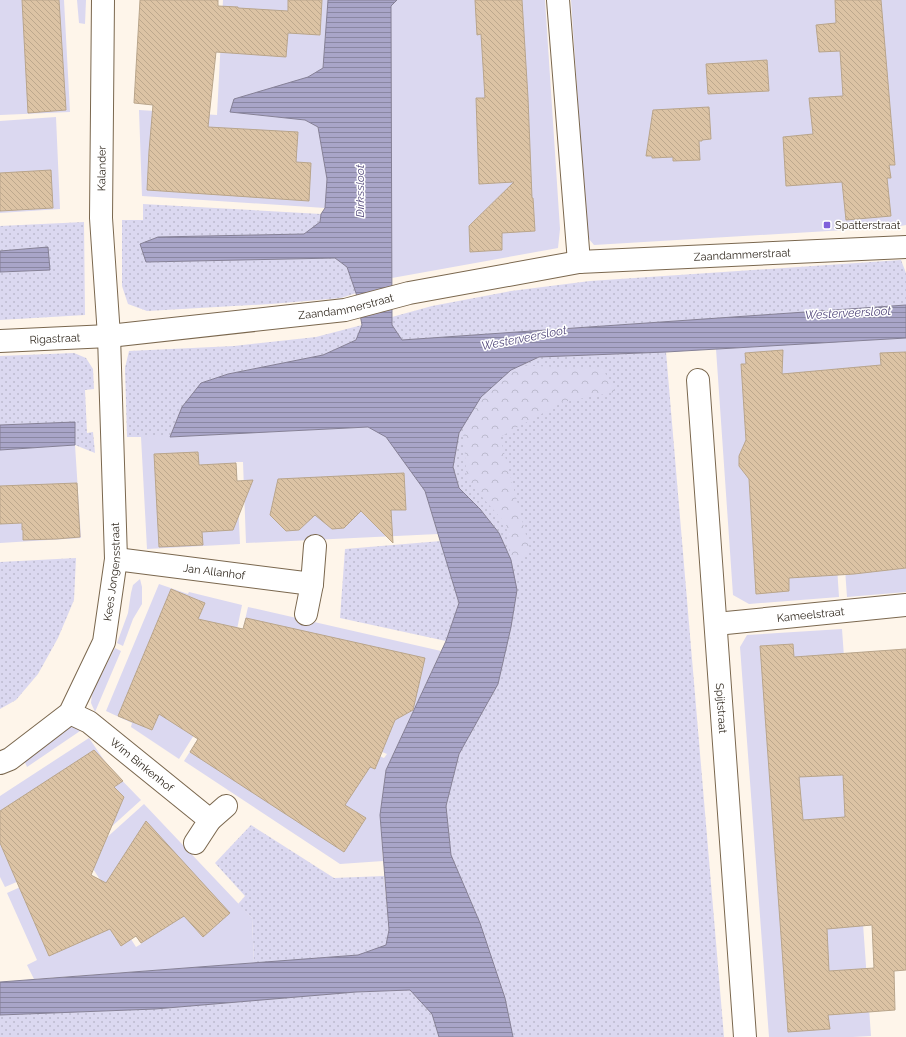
<svg xmlns="http://www.w3.org/2000/svg" width="906" height="1037" font-family="Raleway,sans-serif">
<style>
.grass{fill:url(#grass-dots)}
.forest{fill:url(#forest-crowns)}
.garden{fill:#dbd8f0}
.water{fill:url(#water-rules);stroke:#858096}
.building{fill:url(#building-back-hatch);stroke:#b9a58b;fill-rule:evenodd}
.lines{fill:none;stroke-linecap:round;stroke-linejoin:round}
.minor-casing{stroke:#7a674e;stroke-width:24}
.minor{stroke:#fff;stroke-width:22}
.poi-dot{fill:#7f60db;stroke:#fff;stroke-width:1.5}
.labels{text-anchor:middle;stroke-width:3;stroke-linejoin:round;paint-order:stroke}
.street-label{font-size:11px;fill:#322a20;stroke:#fff}
.poi-label{font-size:11px;fill:#322a20;stroke:#fff;text-anchor:start}
.water-label{font-size:12px;font-style:italic;fill:#554b7d;stroke:#fff}
</style>
<defs>
<pattern id="grass-dots" width="8" height="8" patternUnits="userSpaceOnUse"><rect width="8" height="8" fill="#dbd8f0"/><path d="M2 2h.1M6 6h.1" fill="none" stroke="#bcbace" stroke-width="1.8" stroke-linecap="round"/></pattern>
<pattern id="forest-crowns" width="20" height="18" patternUnits="userSpaceOnUse"><rect width="20" height="18" fill="#dbd8f0"/><path d="M2 6a3 3 0 1 1 6 0M12 15a3 3 0 1 1 6 0" fill="none" stroke="#bcbace"/></pattern>
<pattern id="water-rules" width="6" height="5" patternUnits="userSpaceOnUse"><rect width="6" height="5" fill="#a9a5c8"/><path d="M0 2.5h6" fill="none" stroke="#8a87a2"/></pattern>
<pattern id="building-back-hatch" width="6" height="6" patternUnits="userSpaceOnUse"><rect width="6" height="6" fill="#dcc3a4"/><path d="M-1 5l2 2M0 0l6 6M5-1l2 2" fill="none" stroke="#bda88d"/></pattern>
</defs>
<rect width="100%" height="100%" fill="#fef5ea"/>
<path class="grass" d="M143 204 321 214 320 222 304 234 158 237 140 244 146 262 335 258 347 267 356 293 341 298 271 304 147 311 128 304 122 286V220H143Z
M84 222 85 315 0 320V272L50 270 48 247 0 251V226Z
M901 260 906 273V305L402 340 392 325V317L432 306 511 291 590 281Z
M362 325 356 340 323 355 228 374 201 383 182 407 170 437H127L125 368 129 351 234 346 316 337Z
M666 352 724 1037H513L505 998 480 923 451 855 446 806 459 754 498 684 511 627 517 590 499 533 480 509 459 488 453 467 459 433 481 397 511 370 539 357Z
M74 353 86 358 93 369 94 389 85 390 87 433 93 432 95 453 75 445V422L0 425V356Z
M441 541 459 603 446 641 340 618 345 549Z
M76 558 74 600 58 638 38 674 16 700 0 709V562Z
M251 825 334 878 384 876 389 930 386 946 358 955 254 963 252 918 238 904 245 896 215 863Z
M410 990 432 1014 439 1037H0V1015L155 1009 356 992Z"/>
<path class="forest" d="M506 365 603 369 615 392 563 402 500 437 530 550 513 570 506 524 467 480 462 419Z"/>
<path class="garden" d="M0 0H64L70 112 0 115Z
M77 0H86L85 24 79 23Z
M223 0H328L323 68 308 77 230 112 305 120 318 127 327 179 325 208 142 196 139 110 217 115Z
M397 0H545L560 229 558 248 392 278 391 6Z
M571 0H906V225L895 227 594 245 589 239 586 224Z
M56 117 60 209 0 213V121Z
M906 338V592L847 597 831 369 824 370 839 597 749 604 733 595 716 349Z
M368 427 386 436 425 491 438 534 246 543 243 462H236L240 544 147 549 141 437H170Z
M75 445 81 538 0 543V450Z
M140 579 142 587V604L133 619 123 646 117 643 128 613 131 593 133 585Z
M159 584 188 594 189 592 242 605 230 663 209 711 179 759 131 727 132 723 106 711Z
M248 607 441 651 386 770 380 815 383 861 340 864 184 761 214 714 224 690 384 758 387 754 226 685 235 663Z
M842 629 871 1036 853 1037H769L740 647 747 635Z
M115 648 121 651 95 712 91 703 92 693Z
M70 726H78L83 729 27 767 24 760Z
M89 738 108 766 141 800 99 838 63 862 5 887 0 877V796Z
M144 804 252 918 254 963 34 979 27 965 37 960 7 893 56 871 78 856 136 947 141 944 83 853 104 840Z"/>
<path class="water" d="M328 0H397L391 6 392 325 402 340 906 305V338L666 352 539 357 511 370 481 397 459 433 453 467 459 488 480 509 499 533 511 560 517 590 511 627 498 684 459 754 446 806 451 855 480 923 505 998 513 1037H439L432 1014 410 990 356 992 155 1009 0 1015V982L358 955 386 945 389 930 380 815 386 770 446 641 459 603 425 491 386 437 368 427 170 437 182 407 201 383 228 374 323 355 356 340 362 325 356 293 347 267 335 258 146 262 140 244 158 237 304 234 320 222 321 214 325 208 327 179 318 127 305 120 230 112 234 99 308 77 323 68Z
M48 247 50 270 0 272V251Z
M75 422V445L0 450V425Z"/>
<path class="building" d="M22 0H59L66 110 28 113Z
M140 0H218V6L238 7V8L288 11V0H322L320 35 288 33 286 57 216 52 208 127 298 132 296 162 311 163 309 201 147 190 149 151 153 105 134 103Z
M475 0H522L528 98 532 198H533L535 231 502 233V250L470 252 469 226 514 182 479 184 476 98H485L481 34 477 35Z
M835 0H881L895 165H889L891 178H887L891 216 846 220 842 182 786 186 783 137 813 134 809 98 843 96 840 51 819 52 816 25 836 23Z
M767 60 769 91 708 94 706 64Z
M709 107 711 139 702 140V141H699L700 160 673 161V157L652 158V156H646L653 110Z
M51 170 53 208 0 211V173Z
M783 350 782 374 881 365 880 353 906 352V568L854 574 789 578V591L756 594 749 479 739 466V456L746 440 741 364H746L745 353Z
M198 452 199 465 236 463 237 481 253 480 233 530 202 532 203 545 159 547 154 454Z
M404 473 406 510H391L393 543 361 511 344 528 332 529 315 515 299 530 286 531 270 515 278 479Z
M77 483 80 537 56 539 23 540V530H22V523L0 524V486Z
M171 589 205 603 198 619 243 629 246 618 425 658 413 710 395 720 375 769 370 767 345 805 366 818 344 852 190 752 198 739 159 714 152 730 118 716Z
M793 644 794 657 906 649V970L894 971 895 1010 828 1015 830 1029 788 1032 760 646ZM843 775 845 817 803 820 799 777ZM872 925 874 968 829 971 827 929Z
M94 750 123 781 114 787 124 797 91 875 106 883 146 821 230 913 203 937 184 916 141 943 136 936 121 946 110 929 49 956 0 843V811Z"/>
<g class="lines">
<g class="minor-casing">
<g id="minor">
<path d="M558 0 579 262"/>
<path id="s1" d="M0 341 109 336 345 310 409 293 579 262 906 247"/>
<path id="s2" d="M698 380 745 1037"/>
<path id="s3" d="M116 559 312 584"/>
<path d="M306 614 312 584 315 546"/>
<path id="s4" d="M716 624 906 605"/>
<path id="s5" d="M70 713 89 722 210 820 195 843"/>
<path id="s6" d="M0 763 10 759 70 713 104 642 116 559 109 336 101 218 103 0"/>
<path d="M210 820 226 806"/>
</g>
</g>
<use href="#minor" class="minor"/>
</g>
<rect class="poi-dot" x="823" y="221" width="8" height="8" rx="2"/>
<g class="labels">
<g class="street-label">
<text dy="4" stroke="none"><textPath href="#s6" startOffset="640">Kalander</textPath></text>
<text dy="4" stroke="none"><textPath href="#s1" startOffset="749">Zaandammerstraat</textPath></text>
<text dy="4" stroke="none"><textPath href="#s1" startOffset="348">Zaandammerstraat</textPath></text>
<text dy="4" stroke="none"><textPath href="#s1" startOffset="55">Rigastraat</textPath></text>
<text dy="4" stroke="none"><textPath href="#s3" startOffset="99">Jan Allanhof</textPath></text>
<text dy="4" stroke="none"><textPath href="#s6" startOffset="236">Kees Jongensstraat</textPath></text>
<text dy="4" stroke="none"><textPath href="#s4" startOffset="95">Kameelstraat</textPath></text>
<text dy="4" stroke="none"><textPath href="#s2" startOffset="329">Spijtstraat</textPath></text>
<text dy="4" stroke="none"><textPath href="#s5" startOffset="89">Wim Binkenhof</textPath></text>
</g>
<g class="poi-label">
<text x="835" y="229">Spatterstraat</text>
</g>
<g class="water-label">
<text transform="translate(360 191) rotate(-90)" y="4">Dirkssloot</text>
<text transform="translate(848 313) rotate(-3)" y="4">Westerveersloot</text>
<text transform="translate(524 338) rotate(-11)" y="4">Westerveersloot</text>
</g>
</g>
</svg>
